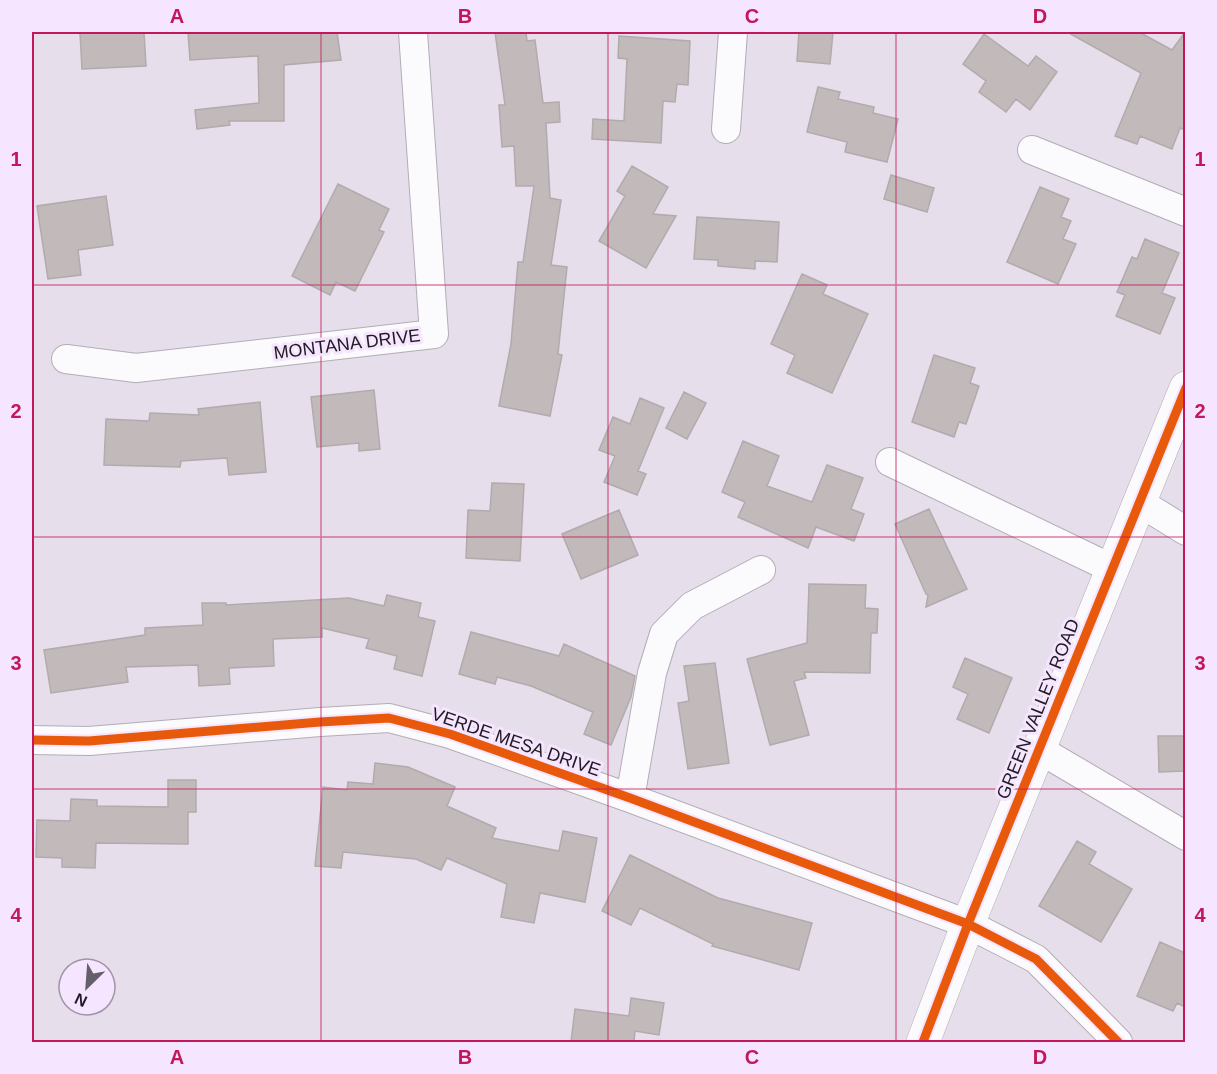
<svg xmlns="http://www.w3.org/2000/svg" width="1217" height="1074" font-family="Helvetica,sans-serif">
<style>
.building{fill:#c1b9ba;stroke:#b2aaac;stroke-width:1.5}
.lines{fill:none;stroke-linecap:round;stroke-linejoin:round}
.minor-casing{stroke:#b3adb8;stroke-width:30}
.tertiary-casing{stroke:#b3adb8;stroke-width:34}
.minor{stroke:#fbfafc;stroke-width:28}
.tertiary{stroke:#fbfafc;stroke-width:33}
.cycleway-casing{stroke:#f5e5fe;stroke-width:13}
.cycleway{stroke:#e8590c;stroke-width:9}
.grid{fill:none;stroke:#c2185b;stroke-width:1.5;stroke-opacity:0.55}
.labels{text-anchor:middle;stroke-width:6;stroke-linejoin:round;paint-order:stroke}
.street-label{font-size:18px;fill:#201a23;stroke:#f5e5fe}
.neatline{fill:none;stroke:#c2185b;stroke-width:2}
.grid-label{font-size:20px;text-anchor:middle;font-weight:bold;fill:#c2185b}
</style>
<rect width="100%" height="100%" fill="#e6deeb"/>
<path class="building" d="M144 32 146 66 82 69 80 33Z
M188 32H337L341 60 284 65V121H229L230 125 197 129 195 110 259 103 258 56 190 60Z
M495 32H526L527 41 535 40 543 103 559 102 560 122 546 123 550 198 561 200 551 265 567 267 558 354 562 355 550 416 499 406 511 344 518 262H523L534 186H516L514 146 502 147 499 105H505Z
M799 32H833L830 64 797 61Z
M1067 32H1139L1172 50 1185 32V130L1180 128 1172 149 1140 136 1137 144 1115 136 1141 73Z
M984 34 1028 66 1036 56 1057 72 1030 110 1016 99 1006 112 979 92 986 81 963 64Z
M619 36 690 41 688 85 677 84 675 102 663 101 661 143 592 139 593 119 624 121 627 59 618 58Z
M818 87 840 92 838 99 874 107 873 113 898 119 887 162 845 152 847 142 807 132Z
M632 166 668 187 653 214 676 216 646 268 599 241 625 196 617 191Z
M891 175 934 188 927 212 884 199Z
M338 184 389 209 379 230 384 232 355 291 336 282 330 295 292 276Z
M1040 187 1069 199 1061 217 1071 221 1063 239 1076 244 1058 284 1007 262Z
M106 196 113 245 78 250 81 275 48 279 37 206Z
M697 217 779 222 777 262 755 261V269L718 266V260L694 259Z
M1145 239 1179 253 1162 293 1175 298 1160 334 1116 316 1125 295 1117 292 1132 257 1137 259Z
M802 274 827 285 823 294 868 314 832 393 787 373 795 355 771 344Z
M934 355 975 368 970 383 979 386 966 424 959 422 954 437 912 422Z
M374 390 380 449 359 451V443L317 447 311 397Z
M684 392 706 403 687 439 666 428Z
M640 398 664 408 638 471 646 474 637 495 604 482 615 456 599 450 613 417 630 424Z
M260 402 266 472 229 475 227 458 181 461 180 467 104 465 106 419 149 421 150 413 199 415 198 409Z
M743 441 779 456 767 486 812 502 827 465 863 478 851 509 864 514 854 541 816 527 808 548 738 517 745 502 722 492Z
M492 483 524 484 520 561 466 558 468 510 490 511Z
M929 509 967 589 926 607 928 595 926 594 895 524Z
M619 510 638 555 581 579 562 534Z
M809 584 866 585 865 608 878 609 877 633H871L870 673 804 672 806 678 794 681 809 735 770 745 747 659 807 643Z
M387 595 421 603 418 617 435 621 422 676 394 669 397 656 366 648 369 639 322 628V637L273 639 274 666 229 668 230 684 199 686 198 665 126 667 128 682 51 693 44 650 145 635V628L203 625 202 603H226V605L349 598 384 606Z
M471 632 559 656 564 644 635 676 631 697 611 745 584 734 593 712 531 686 497 677 495 684 459 674Z
M965 658 1012 678 989 733 957 719 968 694 953 687Z
M715 663 729 763 688 769 678 703 689 701 684 666Z
M1158 736H1185V771L1159 772Z
M375 763 408 767 455 787 447 806 496 828 492 838 559 851 563 831 597 838 585 902 540 893 534 923 501 917 507 884 447 858 441 870 416 859 343 852 341 868 315 866 323 787 347 790 348 782 373 784Z
M168 780H196V812H188V844L96 843 95 868 62 867V858L36 857 37 820 70 821 71 799 97 800V806L168 807Z
M1077 841 1096 852 1089 864 1132 889 1101 942 1039 906Z
M630 855 718 898 812 923 799 970 712 946 713 944 640 908 631 925 602 911Z
M1160 942 1185 953V1007L1177 1003 1173 1011 1137 996Z
M631 998 664 1003 659 1035 635 1031 634 1042H571L575 1009 629 1016Z"/>
<g class="lines">
<g class="minor-casing">
<path id="minor" d="M726 129 733 32
M1032 150 1186 212
M66 359 136 368 434 334 413 32
M890 462 1113 569
M1139 502 1186 531
M32 740 89 741 320 722 389 718 450 734 630 798 968 924 1036 959 1118 1042
M1040 750 1186 836
M630 798 652 673 664 634 692 606 761 570"/>
</g>
<g class="tertiary-casing">
<path id="tertiary" d="M923 1042 968 924 1186 388"/>
</g>
<use href="#minor" class="minor"/>
<use href="#tertiary" class="tertiary"/>
<g class="cycleway-casing">
<path id="cycleway" d="M32 740 89 741 320 722 389 718 450 734 630 798 968 924 1036 959 1118 1042
M923 1042 968 924 1186 388"/>
</g>
<use href="#cycleway" class="cycleway"/>
</g>
<path class="grid" d="M321 32V1042M608 32V1042M896 32V1042M32 285H1186M32 537H1186M32 789H1186"/>
<g class="labels">
<g class="street-label">
<text transform="translate(347 344) rotate(-7)" y="6">MONTANA DRIVE</text>
<text transform="translate(1038 709) rotate(-68)" y="6">GREEN VALLEY ROAD</text>
<text transform="translate(516 742) rotate(19)" y="6">VERDE MESA DRIVE</text>
</g>
</g>
<rect width="1217" height="1074" fill="none" stroke="#f5e5fe" stroke-width="66"/>
<g transform="translate(87 987) rotate(205)"><circle r="28" fill="#f5e5fe" stroke="#a094a6" stroke-width="1.5"/>
<path d="M0-4.5L10 22L0 15L-10 22Z" fill="#655f69"/>
<text y="-9" font-size="16" font-weight="bold" text-anchor="middle" fill="#201a23">N</text>
</g>
<rect x="33" y="33" width="1151" height="1008" class="neatline"/>
<g class="grid-label">
<text x="177" y="23">A</text>
<text x="465" y="23">B</text>
<text x="752" y="23">C</text>
<text x="1040" y="23">D</text>
<text x="16" y="166">1</text>
<text x="1200" y="166">1</text>
<text x="16" y="418">2</text>
<text x="1200" y="418">2</text>
<text x="16" y="670">3</text>
<text x="1200" y="670">3</text>
<text x="16" y="922">4</text>
<text x="1200" y="922">4</text>
<text x="177" y="1064">A</text>
<text x="465" y="1064">B</text>
<text x="752" y="1064">C</text>
<text x="1040" y="1064">D</text>
</g>
</svg>
